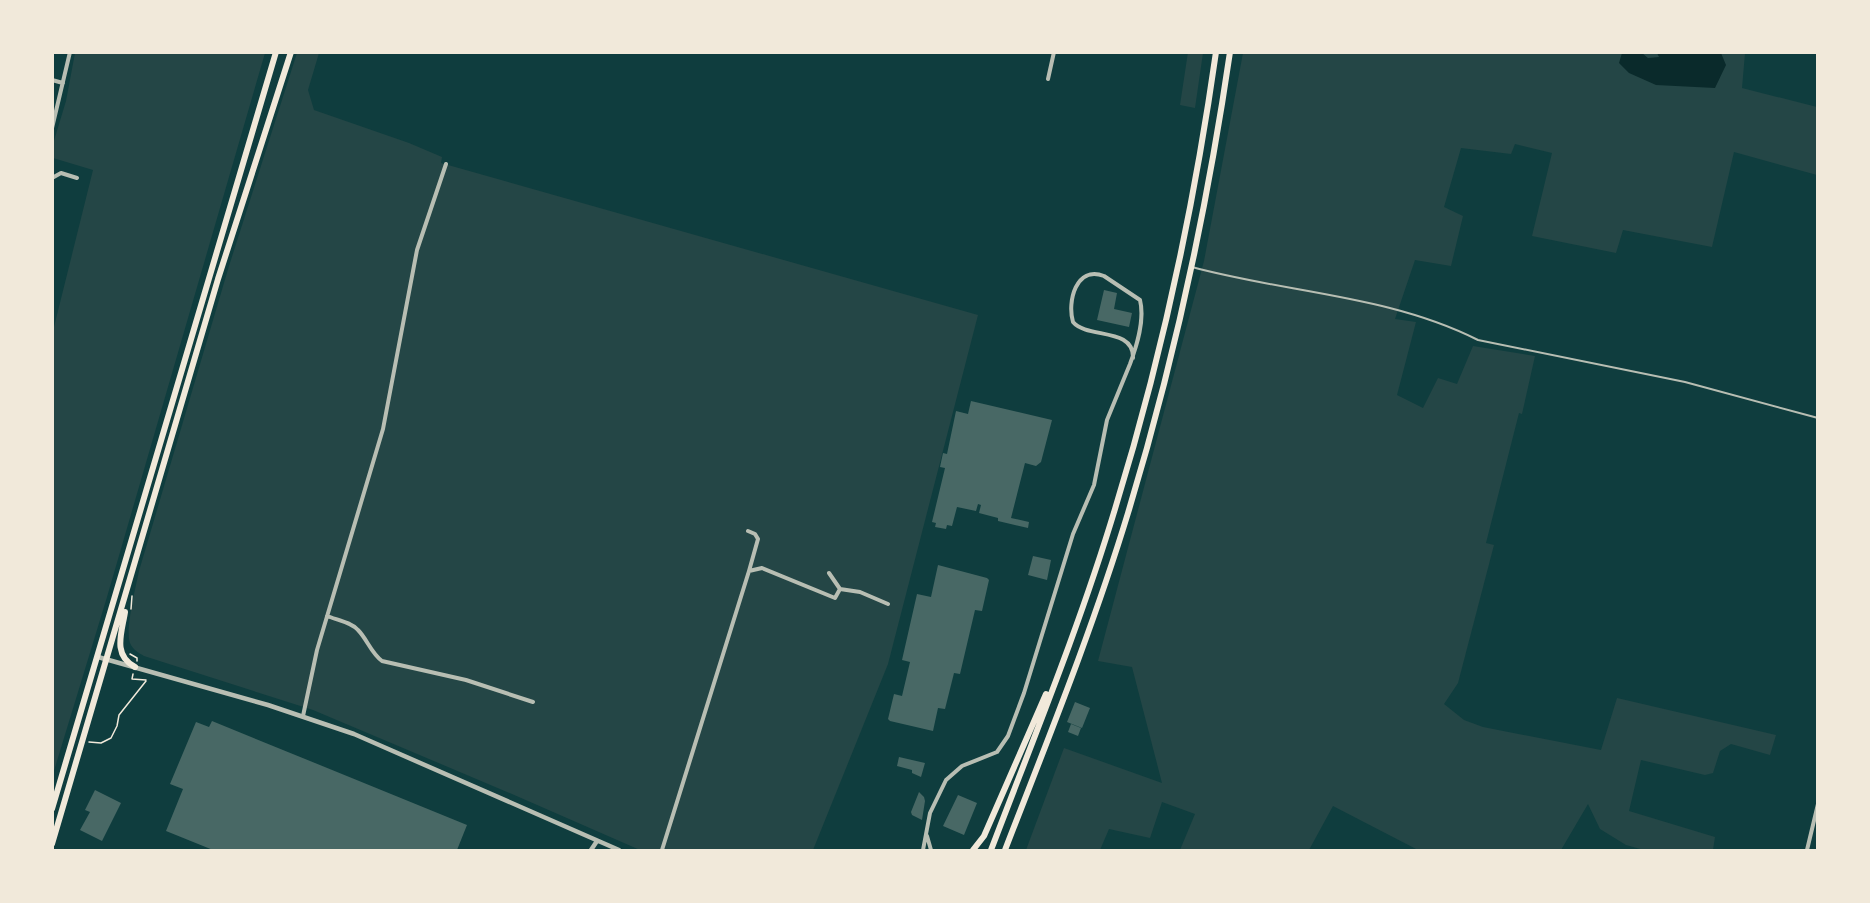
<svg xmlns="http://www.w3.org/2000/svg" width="1870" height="903" font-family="Arial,sans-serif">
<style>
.green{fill:#244646}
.water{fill:#0a2a2b}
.building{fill:#486865}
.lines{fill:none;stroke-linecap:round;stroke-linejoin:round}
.path{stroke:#f1e9da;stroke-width:1.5}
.service{stroke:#b8beb3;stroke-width:2}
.minor{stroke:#b8beb3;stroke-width:4}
.tertiary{stroke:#b8beb3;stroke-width:4.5}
.primary{stroke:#f1e9da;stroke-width:6}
.trunk{stroke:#f1e9da;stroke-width:6}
</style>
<rect width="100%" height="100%" fill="#0f3d3e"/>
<path class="green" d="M1188 52 1203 53 1195 108 1180 105Z
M75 53H265L107 597 53 774V331L93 170 53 158V144L66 101Z
M297 53H319L308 90 314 110 409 143 442 157 441 163 978 315 888 664 813 850H640L512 794 313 710 144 656C139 653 133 650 130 643 125 630 136 586 139 571L229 266Z
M1243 53H1745L1742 88 1817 107V175L1734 152 1712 247 1623 230 1616 253 1532 236 1552 153 1515 144 1511 154 1461 148 1444 207 1463 216 1451 266 1415 260 1395 319 1416 322 1397 395 1423 408 1438 378 1457 384 1473 346 1535 356 1522 414 1519 413 1486 543 1494 545 1458 683 1444 704 1464 720 1483 727 1601 750 1617 698 1776 735 1770 755 1731 744 1720 751 1713 773 1705 775 1641 760 1629 811 1715 837 1713 850H1644L1626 845 1600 829 1588 804 1561 850H1418L1333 806 1309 850H1180L1195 814 1162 802 1150 838 1109 829 1100 850H1026L1064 748 1162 783 1132 667 1098 661 1204 261Z"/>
<path class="water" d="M1721 53 1726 65 1715 88 1656 85 1629 73 1619 63 1622 53H1642L1648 58 1659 57 1657 53Z"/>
<path class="building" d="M1104 290 1117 293 1114 309 1132 313 1129 327 1097 320Z
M971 401 1052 420 1041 462 1036 466 1025 463 1011 518 1029 522 1028 528 998 521V518L979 513 981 505 978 504 976 511 957 507 952 526 947 525 946 529 935 527 936 523 932 522 945 468 940 467 943 453 947 454 956 411 968 414Z
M1033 556 1051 560 1047 580 1028 575Z
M938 565 987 578 989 580 982 611 975 610 960 674 954 673 945 709 938 708 933 731 890 721 888 719 894 694 902 696 910 662 902 660 917 594 931 597Z
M1075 702 1090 708 1082 728 1067 722Z
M212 721 467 825 457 850H213L166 831 183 789 170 784 196 722 209 727Z
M1071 724 1081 728 1078 736 1068 732Z
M899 757 925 763 921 777 912 773V770L897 766Z
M95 790 121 803 102 841 80 830 90 812 85 810Z
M919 792 924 797 925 801 922 820 912 815 911 812Z
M958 795 977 803 964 835 943 826Z"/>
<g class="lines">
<path class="path" d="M131 609 132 596
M130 654 137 658V661
M133 674 132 679 146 680
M89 742 101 743 111 738 117 726 119 715 146 681"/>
<path class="service" d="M1192 267C1287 293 1389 295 1478 340L1685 382 1818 418"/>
<path class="minor" d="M1048 79 1054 52
M52 80 63 83
M52 128 70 52
M52 178 61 173 77 178
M748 531 755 534 758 539 749 571
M840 589 860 592 888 604
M327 616C337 620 351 622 358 630 367 639 371 653 382 661L466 680 533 702
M303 716 317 650 383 429 417 250 446 164
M927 836 931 850
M662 850 749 571 762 568 835 598 840 589 829 573
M923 850 930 813 946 780 962 766 997 752 1008 736 1024 693 1073 534 1094 485 1107 420 1130 364C1137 345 1145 320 1140 300L1104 276C1076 265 1067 302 1073 322 1087 339 1134 327 1133 358
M1807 850 1818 804"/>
<path class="tertiary" d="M98 657 268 705 354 734 619 850
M591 850 597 841"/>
<path class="primary" d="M125 612C122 632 112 655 135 667
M52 809 276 52
M52 844 218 279 291 52"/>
<path class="trunk" d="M973 850 984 836 1046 694
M991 850C1034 737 1080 625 1115 509 1161 360 1194 207 1216 52
M1005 850C1048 739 1093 628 1128 513 1174 362 1207 209 1230 52"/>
</g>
<rect width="1870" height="903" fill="none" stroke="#f1e9da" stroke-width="108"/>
</svg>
